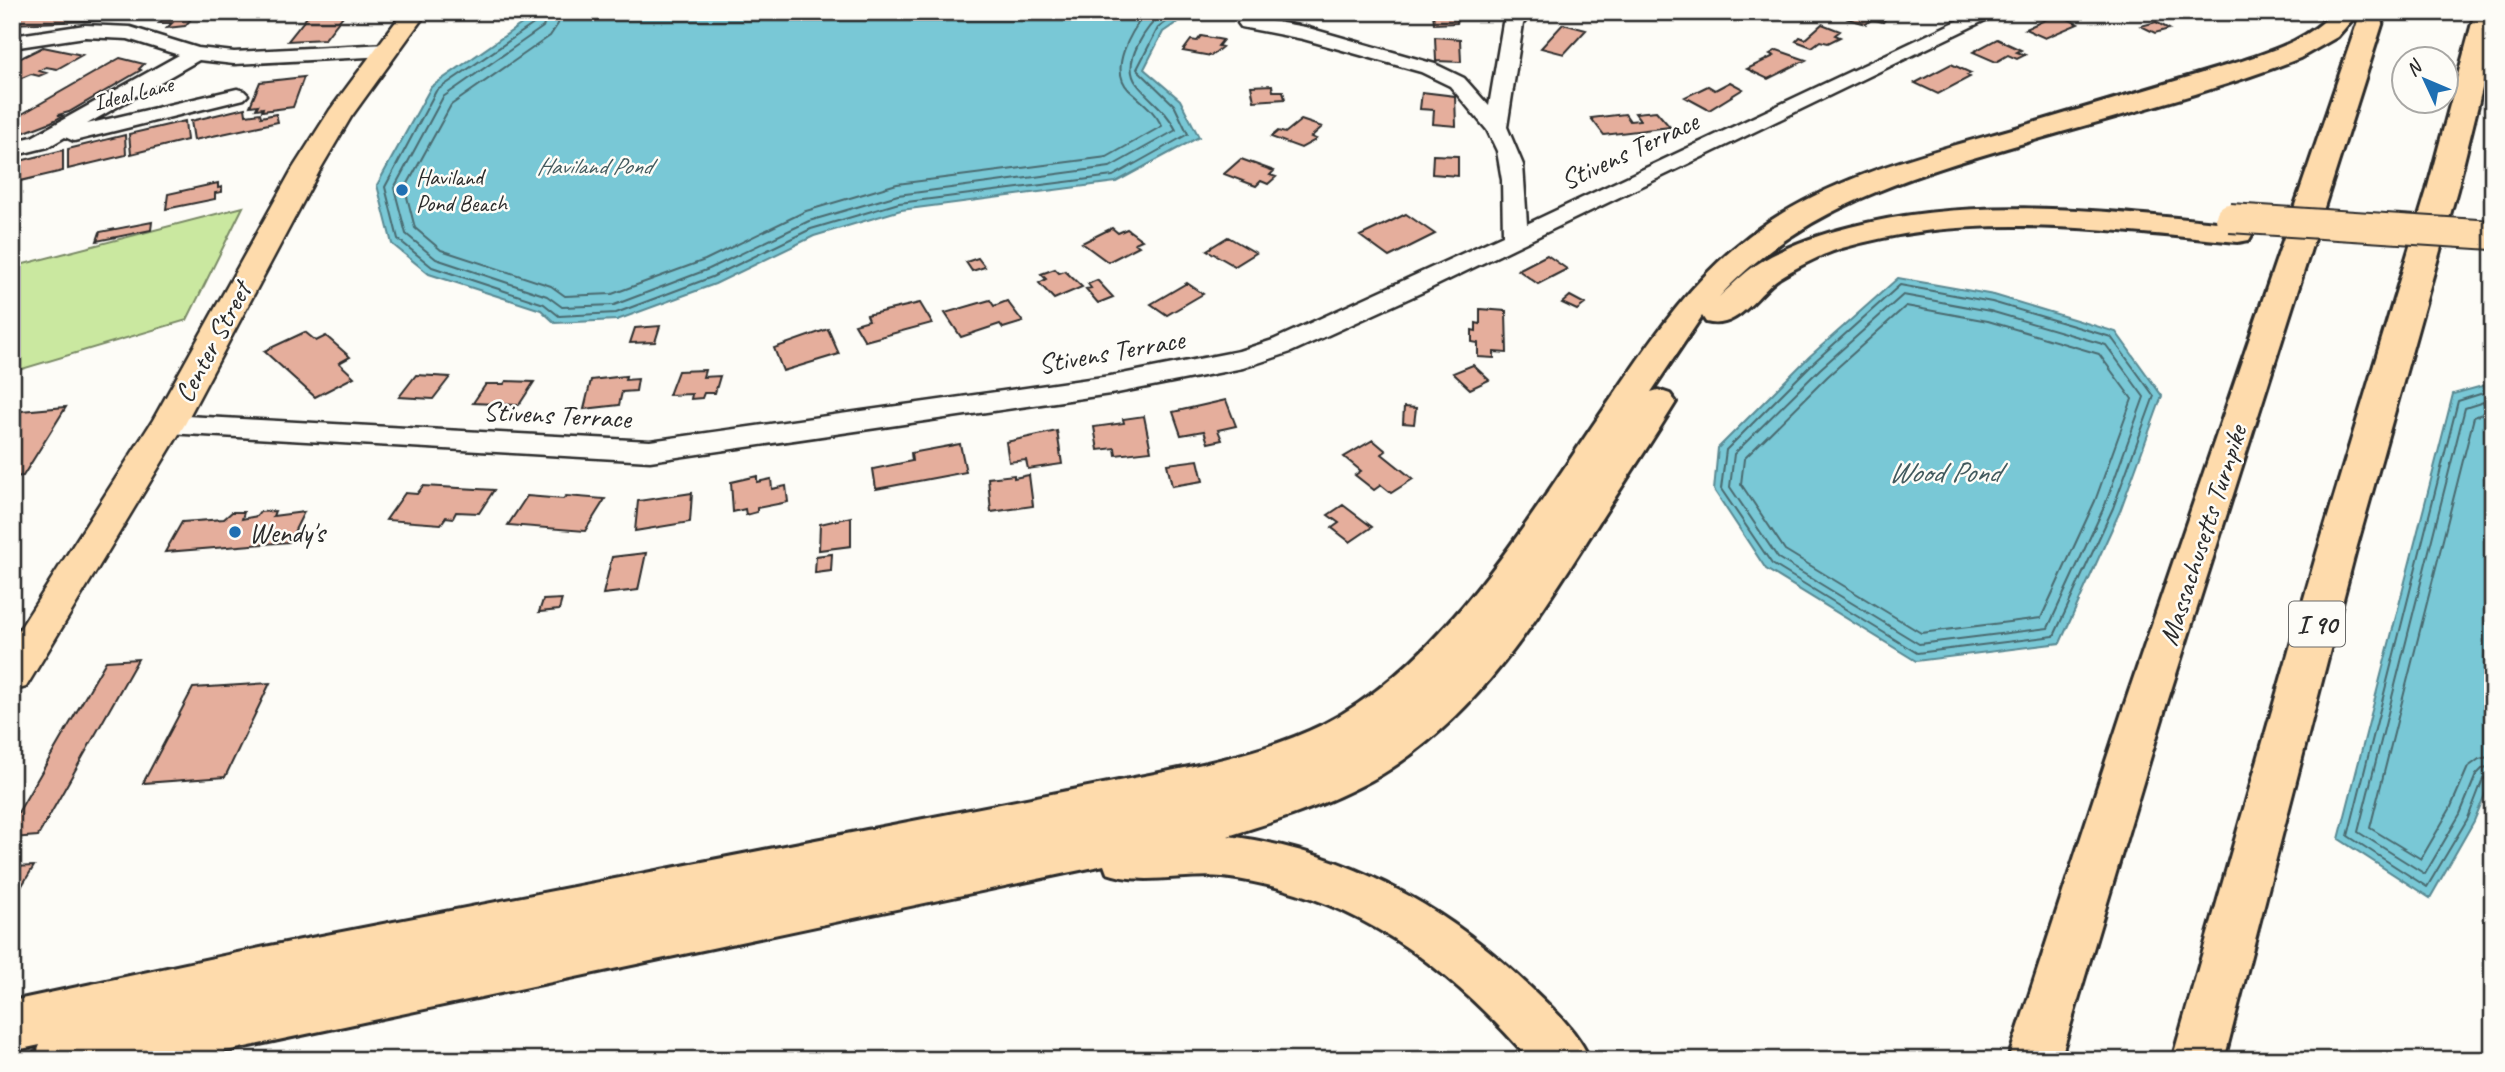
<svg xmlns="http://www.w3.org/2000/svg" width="2505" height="1072" font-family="Caveat,sans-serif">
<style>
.green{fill:#cae8a0;stroke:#7a8a66;stroke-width:2}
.water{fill:#79c8d6;stroke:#5a8992;stroke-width:2}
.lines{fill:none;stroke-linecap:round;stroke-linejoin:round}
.shore{stroke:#4a6a6f;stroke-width:2}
.building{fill:#e5ae9c;stroke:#2b2b2b;stroke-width:2}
.minor-casing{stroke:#2b2b2b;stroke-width:5}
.major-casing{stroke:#2b2b2b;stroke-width:5}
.highway-casing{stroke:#2b2b2b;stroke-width:6}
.minor{fill:#fdfcf7;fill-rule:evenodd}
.major{fill:#fedbac;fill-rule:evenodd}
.highway{fill:#fedbac;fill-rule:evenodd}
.highway-bridge-casing{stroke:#2b2b2b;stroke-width:32;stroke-linecap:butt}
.highway-bridge{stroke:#fedbac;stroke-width:28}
.poi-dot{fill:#1f6fb2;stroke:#fdfcf7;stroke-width:2.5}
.labels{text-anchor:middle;stroke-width:5;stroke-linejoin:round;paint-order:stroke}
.far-street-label{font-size:23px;fill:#2b2b2b;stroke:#fdfcf7}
.far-poi-label{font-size:23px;fill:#2b2b2b;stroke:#fdfcf7;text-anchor:start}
.far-water-label{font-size:24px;font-style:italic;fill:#425a5e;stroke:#fdfcf7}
.shield{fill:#fdfcf7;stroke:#6a6a68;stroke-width:2}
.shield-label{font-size:26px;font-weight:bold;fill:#2b2b2b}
.street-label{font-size:28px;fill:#2b2b2b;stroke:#fdfcf7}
.poi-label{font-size:28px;fill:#2b2b2b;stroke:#fdfcf7;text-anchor:start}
.water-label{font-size:30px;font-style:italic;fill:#425a5e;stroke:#fdfcf7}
</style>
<rect width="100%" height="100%" fill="#fdfcf7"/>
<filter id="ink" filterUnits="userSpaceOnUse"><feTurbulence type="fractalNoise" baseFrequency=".0143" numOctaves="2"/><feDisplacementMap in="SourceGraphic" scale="14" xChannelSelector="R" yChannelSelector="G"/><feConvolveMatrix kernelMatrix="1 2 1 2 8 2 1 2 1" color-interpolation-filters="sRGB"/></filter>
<g filter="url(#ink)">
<path class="green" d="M243 207 187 320 12 372V267Z"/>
<path class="water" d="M539 12H1192L1163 32 1144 69 1180 100 1199 137 1116 182 901 210 814 236 715 284 617 320 555 323 541 310 429 274 392 244 377 185 431 87Z
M1898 278 1994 295 2116 332 2162 396 2120 511 2060 643 1916 661 1766 569 1714 490 1718 448 1809 357Z
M2493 383V775L2474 821 2430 898 2339 839 2453 394Z"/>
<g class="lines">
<path class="shore" d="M541 12 538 21 436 91 385 187 398 239 432 267 544 304 559 316 616 313 712 277 811 229 899 203 1113 176 1188 134 1174 105 1137 69 1158 28 1180 12
M549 12 543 27 443 97 394 188 406 234 436 259 547 296 562 307 614 305 709 269 809 221 898 195 1110 167 1176 130C1166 109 1150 101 1137 84 1120 62 1147 26 1164 12
M560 12 558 24 550 36 451 105 405 189 415 228 441 250 551 286 565 296 612 294 705 260 806 211 897 184 1107 157 1162 126C1154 110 1142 102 1129 90 1108 69 1131 32 1146 12
M1900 285 1992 302 2111 337 2154 396 2113 508 2054 636 1917 653 1772 564 1721 489 1726 450 1814 362Z
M1903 295 1990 311 2106 345 2144 397 2105 505 2048 628 1919 644 1778 558 1730 487 1734 454 1820 369Z
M1906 306 1988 321 2099 354 2132 399 2095 501 2041 618 1921 633 1785 550 1741 484 1744 459 1828 376Z
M2493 390 2458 401 2348 836 2427 887 2468 818 2483 779 2493 775
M2493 399 2465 408 2358 832 2425 874 2460 814 2476 775 2483 768 2493 766
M2493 410 2474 417 2370 828 2421 859 2450 809 2468 767 2479 759 2493 756"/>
</g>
<path class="building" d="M12 12H197L185 26 167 28 172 23H159L164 18 12 24Z
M311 12H346L325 39 288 41Z
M1250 12H1271L1266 21 1246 19Z
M1433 12H1458L1457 23 1434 24Z
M1861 12H1901L1895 19 1888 16 1883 22 1872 19 1866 24 1848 19Z
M2058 14 2078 24 2045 38 2025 29Z
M2156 22 2169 29 2155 33 2141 26Z
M1563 24 1586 30 1564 54 1541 48Z
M1822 24 1840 31 1835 35 1840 37 1828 43 1820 41 1812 47 1796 41 1800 37 1805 39Z
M1201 36 1223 40 1218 46 1222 47 1211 56 1183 51 1191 40 1197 41Z
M1435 37 1460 39 1461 62 1436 61Z
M1997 39 2021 50 2017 52 2025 55 2017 59 2008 55 1996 62 1973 52Z
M43 47 82 55 57 69 46 67 39 71 46 73 39 76 31 74 12 82V58L19 59Z
M1777 50 1806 60 1768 79 1747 69 1774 56 1770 54Z
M120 58 144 64 139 69 141 70 69 112 58 115 63 116 51 122 12 137V112L22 114Z
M1951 64 1971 73 1967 75 1970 77 1938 94 1915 83Z
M304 77 293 107 262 111 263 108 256 109 258 105 250 106 260 82Z
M1730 82 1743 89 1709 110 1685 97 1708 86 1715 90Z
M1272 85 1273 91H1283L1285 99 1254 101 1251 86Z
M1422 92 1455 96 1456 126 1433 124 1434 110 1420 109Z
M245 108 246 115 260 113 261 117 276 114 278 122 194 140 191 121Z
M1656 111 1670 127 1604 135 1591 118 1625 114 1630 121 1640 120 1635 113Z
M1301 120 1322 127 1311 137 1316 139 1312 142 1301 148 1271 137 1278 131 1285 133Z
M185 121 187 140 131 154 129 134Z
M125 135 126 155 68 169V149Z
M63 150V171L12 183V163Z
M1433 155 1458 156V176L1432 174Z
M1241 159 1274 171 1270 175 1276 177 1268 184 1261 181 1256 186 1224 174Z
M218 183V188L222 187V192L215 193V199L166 209 168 194Z
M1406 214 1435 234 1389 257 1360 236Z
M152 222 151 230 97 241 100 232Z
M1112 228 1118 233 1127 229 1142 240 1135 243 1139 246 1108 262 1082 243Z
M1228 237 1256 253 1235 266 1207 250Z
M1547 255 1567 269 1538 284 1518 270Z
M978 258 985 267 972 271 966 262Z
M1055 269 1059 273 1065 271 1082 287 1054 299 1039 283 1046 279 1041 274Z
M1097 280 1113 297 1098 303 1086 289 1091 288 1088 284Z
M1187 283 1203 294 1167 315 1151 304Z
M1570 296 1585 304 1577 310 1562 303Z
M990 300 994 306 1007 301 1023 322 1003 328 1000 324 961 337 945 313Z
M920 303 932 323 865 341 855 324 869 320 867 315Z
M1480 309 1506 311 1507 353 1494 352V358L1478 357V343L1472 342V330L1476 331V323L1480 324Z
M660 326 655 342 630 343 635 328Z
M828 329 839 354 783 371 774 348Z
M305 332 316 341 326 336 350 357 339 363 354 377 315 397 264 351Z
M1473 365 1489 380 1470 389 1453 373Z
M705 370 703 377 720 376 715 393H704L702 398 691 399 692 394 669 395 678 371Z
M416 375 450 377 433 399 399 397Z
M626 376 625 380 638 379 636 391 622 392 619 405 584 409 591 380Z
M506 381 534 382 519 405 473 403 486 384H504Z
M1226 400 1236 426 1218 430 1222 440 1208 443 1204 431 1181 435 1173 412Z
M66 407 23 476 12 477V425L21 411Z
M1404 407 1416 408 1414 424 1403 423Z
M1144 416 1151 451 1116 455 1115 448 1098 450 1094 427 1124 423 1123 419Z
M1057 431 1062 464 1028 469 1026 460 1009 462 1006 442Z
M1373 440 1386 451 1382 454 1413 479 1391 493 1381 485 1374 490 1355 475 1361 471 1344 457Z
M960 444 966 472 876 489 873 469 912 461 911 453Z
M1198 460 1203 481 1172 486 1167 464Z
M1014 475V478L1029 475 1033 506 991 512 988 478Z
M757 476V482L771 479 772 489 786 486 788 502 757 508V512L746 515 745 509 733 512 731 482Z
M423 486 494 490 479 513 456 512 453 518 446 517 441 524 386 520 405 493 417 494Z
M692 493 690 522 635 531 638 501Z
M527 496 563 499 566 496 605 499 585 531 508 525Z
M1343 505 1372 527 1350 542 1332 528 1339 523 1328 515Z
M275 511 273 516 304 512 289 542 165 552 182 522 224 519 232 512H244L242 519 257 516 260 512Z
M851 517V546L819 550 820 524Z
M646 553 638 590 603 594 612 557Z
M832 554 831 571 815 573 816 556Z
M562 599 559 610 539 612 543 600Z
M138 659 38 836 12 838V823L106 661Z
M270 683 225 777 143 783 193 688Z
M34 866 18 892H12V867Z"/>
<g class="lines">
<g class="minor-casing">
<path id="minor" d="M1512 12H1532L1523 24 1507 127 1523 165 1527 224 1976 12H2002L1427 290 1291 352 1243 368 1117 393 650 461 168 433 158 431 154 424 158 417 168 415 650 441 1117 375 1239 351 1273 340 1503 235 1502 180 1497 151 1487 130 1450 86 1421 72 1303 39 1241 27 1238 23 1241 19 1248 17 1305 27 1435 64 1464 78 1489 106 1503 23Z
M85 25 130 27 198 48 234 52 387 44 397 50 387 56 234 64 199 60 87 124 237 89 244 91 248 95 244 99 74 141 65 137 48 147 12 156V142L32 137 179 55 128 39 85 37 12 48V36Z"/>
</g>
<g class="major-casing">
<path id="major" d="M403 12H427L351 117 321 168 185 424 26 687 12 691V641L153 420 293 168 330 110Z"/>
</g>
<g class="highway-casing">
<path id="highway" d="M2333 12H2359L2337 37 2300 58C2211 93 2116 116 2024 143 1913 175 1800 208 1719 297 1731 286 1743 274 1756 265 1783 247 1818 235 1850 227 1977 194 2109 212 2238 224L2249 226 2253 233 2249 240 2238 242C2107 230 1970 210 1842 248 1822 254 1797 267 1779 278 1756 294 1738 331 1706 322L1702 316 1651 392 1658 390 1670 394 1676 402C1647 449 1616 495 1587 541 1534 624 1482 706 1399 763 1349 798 1286 818 1228 836 1347 851 1448 907 1533 990 1555 1011 1578 1032 1590 1060H1530C1447 964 1351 893 1223 877 1185 873 1143 886 1107 873L1104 865 184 1060H34L40 1045 12 1051V1001L270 946 1170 771C1223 760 1275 748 1324 724 1447 661 1534 510 1611 399 1652 339 1690 281 1749 236 1826 177 1924 154 2016 128 2091 106 2166 84 2242 61 2274 50 2310 39 2333 12Z
M2361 12H2386L2165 709 2060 1060H2008L2123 709Z
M2475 12H2493V44L2457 190 2355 553 2224 1060H2172L2317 553 2427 190Z"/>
</g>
<use href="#minor" class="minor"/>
<use href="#major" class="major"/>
<use href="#highway" class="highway"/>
<g class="highway-bridge-casing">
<path id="highway-bridge" d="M2230 218 2493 235"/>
</g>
<use href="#highway-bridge" class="highway-bridge"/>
</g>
</g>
<g class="poi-dot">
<circle cx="402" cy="190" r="7"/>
<circle cx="235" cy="532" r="7"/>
</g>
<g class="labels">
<g class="far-street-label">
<text transform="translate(133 93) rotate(-14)" y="8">Ideal Lane</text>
</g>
<g class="far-poi-label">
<text x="416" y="185">Haviland<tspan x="416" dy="26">Pond Beach</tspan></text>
</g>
<g class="far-water-label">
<text x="594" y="174">Haviland Pond</text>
</g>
<rect class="shield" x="2289" y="601.5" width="56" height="45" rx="5"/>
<g class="shield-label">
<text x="2317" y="633">I 90</text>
</g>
<g class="street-label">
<text transform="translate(1629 150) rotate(-25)" y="10">Stivens Terrace</text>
<text transform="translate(212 342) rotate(-62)" y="10">Center Street</text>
<text transform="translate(1111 351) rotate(-10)" y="10">Stivens Terrace</text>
<text transform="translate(557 414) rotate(3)" y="10">Stivens Terrace</text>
<text transform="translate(2202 535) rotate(-72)" y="10">Massachusetts Turnpike</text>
</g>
<g class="poi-label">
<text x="249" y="542">Wendy's</text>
</g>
<g class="water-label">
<text x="1944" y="482">Wood Pond</text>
</g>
</g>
<rect width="2505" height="1072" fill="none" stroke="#fdfcf7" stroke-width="42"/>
<rect x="21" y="21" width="2463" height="1030" fill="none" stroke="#2b2b2b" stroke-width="2.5" filter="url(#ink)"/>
<g transform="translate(2425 80) rotate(314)"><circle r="33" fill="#fdfcf7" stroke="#a9a8a5" stroke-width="2"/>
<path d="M0-5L12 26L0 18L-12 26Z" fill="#1f6fb2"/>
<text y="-10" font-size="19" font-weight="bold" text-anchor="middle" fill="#2b2b2b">N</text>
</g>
</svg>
